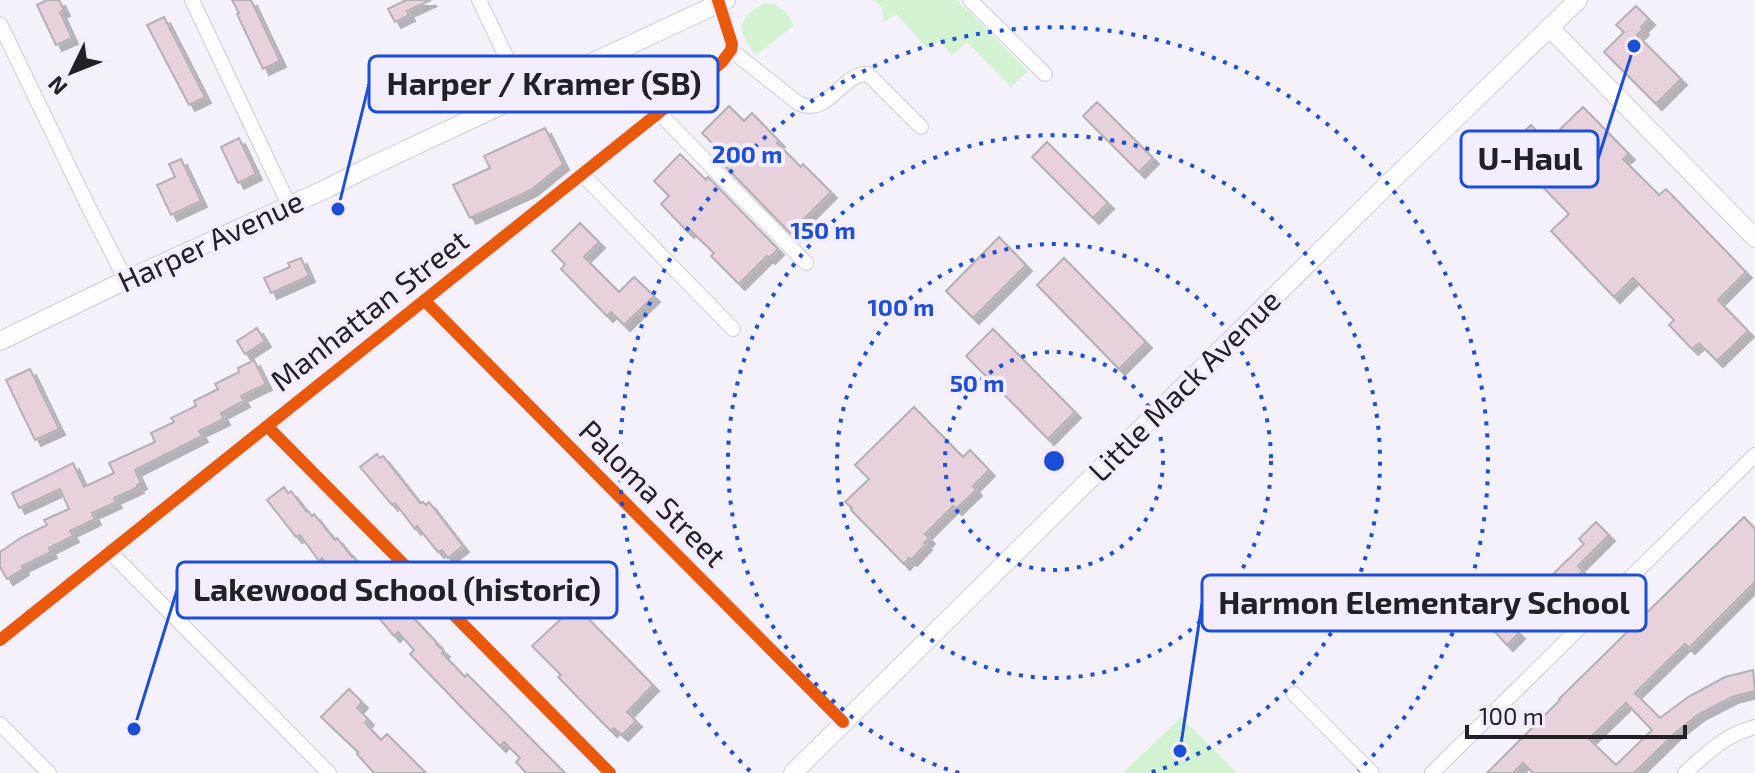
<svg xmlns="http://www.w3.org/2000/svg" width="1755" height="773" font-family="'Exo 2',sans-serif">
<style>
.green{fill:#d3f2d2}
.building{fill:#e7d1dc;stroke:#b4b0b4;stroke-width:2;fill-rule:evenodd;filter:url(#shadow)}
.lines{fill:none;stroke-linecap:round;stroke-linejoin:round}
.street-casing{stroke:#cecbd2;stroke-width:16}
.secondary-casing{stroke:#cecbd2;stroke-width:20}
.street{stroke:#fefdfe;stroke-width:14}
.secondary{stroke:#fefdfe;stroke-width:18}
.cycleway-casing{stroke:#f4edfe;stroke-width:17}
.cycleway{stroke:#e8590c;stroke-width:12}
.ring{fill:none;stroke:#1d4ed8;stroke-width:4;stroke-dasharray:4 8}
.labels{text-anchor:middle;stroke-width:8;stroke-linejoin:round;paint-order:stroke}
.street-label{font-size:30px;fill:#232127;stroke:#f4edfe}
.centre{fill:#1d4ed8;stroke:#f4edfe;stroke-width:4}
.ring-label{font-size:24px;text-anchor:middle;font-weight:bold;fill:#1d4ed8;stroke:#f4edfe;stroke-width:8;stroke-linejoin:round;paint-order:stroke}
.leader{fill:none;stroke:#1d4ed8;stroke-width:3}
.callout-dot{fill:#1d4ed8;stroke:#f4edfe;stroke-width:3}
.callout{fill:#f4edfe;stroke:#1d4ed8;stroke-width:3}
.callout-label{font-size:32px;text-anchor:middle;font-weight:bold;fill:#232127}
</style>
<defs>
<filter id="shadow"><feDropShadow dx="6" dy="6" stdDeviation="0" flood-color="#0004"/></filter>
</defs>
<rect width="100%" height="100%" fill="#f5f1fa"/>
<path class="green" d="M874 0H957L1028 71 1011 87 967 42 952 55 939 41 927 48 896 14 886 21H883L882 7Z
M766 3C778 3 791 15 793 26L756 55C735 29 737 18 766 3Z
M1181 717 1237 773H1123Z"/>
<path class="building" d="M47 0H59L64 10 60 12 72 38 56 45 37 5Z
M232 0H251L280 61 263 69 237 14 239 13Z
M406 0H431L407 11 409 15 395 22 388 9Z
M1636 6 1649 19 1641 27 1643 29 1637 35 1681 79 1656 104 1604 52 1624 32 1616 25Z
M164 17 205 97 189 105 147 25Z
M1097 102 1153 158 1139 172 1083 116Z
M729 106 744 121 752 113 779 141 777 143 801 167 803 164 831 192 802 221 804 223 792 235 722 163 727 158 702 133Z
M1583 107 1629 154 1623 159 1659 195 1666 189 1746 272 1718 300 1748 331 1717 361 1699 343 1692 349 1669 325 1674 320 1633 278 1614 297 1551 231 1569 214 1506 149 1531 125 1547 142Z
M545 128 563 164 531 190 470 218 453 185 490 168 484 156Z
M239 138 256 174 238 183 221 147Z
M1047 142 1108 203 1093 218 1032 157Z
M680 154 706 180 708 177 778 249 769 258 767 256 739 284 711 256 714 253 690 230 688 232 661 204 669 196 654 181Z
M181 159 201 201 171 215 157 185 175 177 169 164Z
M580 223 599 242 584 257 619 292 634 277 654 296 624 325 611 312 607 316 561 269 565 264 552 251Z
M999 237 1026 265 973 318 946 291Z
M301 258 309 276 271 293 264 278 290 267 288 263Z
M1064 258 1146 342 1119 369 1037 285Z
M257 328 265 341 245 354 237 341Z
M993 329 1075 412 1048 439 966 356Z
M254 360 266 384 241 396 244 401 221 413 224 419 199 431 202 436 135 470 141 483 137 485 138 487 114 498 116 502 92 513 95 519 70 531 73 536 49 548 51 552 22 566 23 569 7 579 0 567V552L22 537 47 525 44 520 69 509 60 489 19 508 12 493 73 463 84 487 114 473 109 463 155 442 151 433 174 422 171 418 196 406 194 401 218 389 215 384 239 372 238 368Z
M30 369 59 429 35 440 6 380Z
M914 407 963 457 970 450 989 470 973 486 976 490 956 509 953 506 925 534 929 538 924 543 926 544 911 560 909 558 904 564 851 510 852 508 845 502 869 479 855 465Z
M377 454 380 458 383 456 420 503 423 502 426 505 429 502 463 546 448 558 442 550 438 552 417 526 415 529 395 503 392 505 360 467Z
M284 487 288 493 291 491 306 511 307 510 312 516 314 514 330 534 335 540 337 538 352 557 353 556 358 562 381 587 383 585 437 643 436 644 444 651 442 653 465 677 467 674 565 773H526L516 762 520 758 504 742 500 746 469 715 410 654 414 650 398 632 394 636 369 606 366 609 346 581 342 584 322 558 319 561 300 535 296 537 267 500Z
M1744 517 1755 529V582L1689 648 1685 644 1635 693 1660 718 1688 697 1725 677 1753 670 1755 691 1732 697 1699 714 1675 733 1634 773H1533L1523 763 1513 773H1487L1560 700 1559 699ZM1626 703 1652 730 1616 765 1589 739Z
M1596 522 1609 535 1578 566 1583 571 1535 617 1522 604 1584 544 1579 539Z
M572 602 653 685 627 712 636 721 622 735 614 728 611 731 600 720 558 677 561 675 532 646 562 618 559 615Z
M1497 610 1519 633 1507 645 1485 621Z
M349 689 362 702 357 708 368 719 365 723 381 740 387 734 426 773H374L357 754 358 752 321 717Z"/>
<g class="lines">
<g class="street-casing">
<path id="street" d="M192 0 289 205
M479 0 524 94
M970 0 1045 74
M0 24 89 208 126 280
M731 50 798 103C829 118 842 72 868 74L921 127
M659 113 806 263
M582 174 733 329
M425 301 843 722
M267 426 610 773
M110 552 329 773
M0 640 722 62 731 50 732 44 718 0
M1294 694 1372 773
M0 724 49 773
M1432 773 1755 455
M1685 773C1707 753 1726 734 1755 727"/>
</g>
<g class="secondary-casing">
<path id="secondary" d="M1549 27 1755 238
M0 341 126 280 328 188 365 169 726 0
M793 773 1383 189 1578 0"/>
</g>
<use href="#street" class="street"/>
<use href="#secondary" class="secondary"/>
<g class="cycleway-casing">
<path id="cycleway" d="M425 301 843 722
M267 426 610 773
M0 640 722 62 731 50 732 44 718 0"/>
</g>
<use href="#cycleway" class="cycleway"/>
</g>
<g class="ring">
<circle cx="1054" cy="461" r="109"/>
<circle cx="1054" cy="461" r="217"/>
<path d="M959 773A326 326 0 1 1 1149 773"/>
<path d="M750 771A434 434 0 1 1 1358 771"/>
</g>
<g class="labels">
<g class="street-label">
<text transform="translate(211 242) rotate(-25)" y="10">Harper Avenue</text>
<text transform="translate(370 311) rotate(-38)" y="10">Manhattan Street</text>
<text transform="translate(1185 386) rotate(-45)" y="10">Little Mack Avenue</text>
<text transform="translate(652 494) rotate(45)" y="10">Paloma Street</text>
</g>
</g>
<circle cx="1054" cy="461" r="12" class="centre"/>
<g class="ring-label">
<text x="747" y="163">200 m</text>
<text x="823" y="239">150 m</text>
<text x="901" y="316">100 m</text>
<text x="977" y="392">50 m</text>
</g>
<path class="leader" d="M338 209L369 84M1634 46L1598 159M134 729L177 590M1180 751L1202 603"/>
<g class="callout-dot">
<circle cx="338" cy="209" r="8"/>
<circle cx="1634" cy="46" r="8"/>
<circle cx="134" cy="729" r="8"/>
<circle cx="1180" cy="751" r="8"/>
</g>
<g class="callout">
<rect x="369" y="56" width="349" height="56" rx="8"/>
<rect x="1461" y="131" width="137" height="56" rx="8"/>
<rect x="177" y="562" width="440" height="56" rx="8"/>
<rect x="1202" y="575" width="444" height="56" rx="8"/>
</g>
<g class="callout-label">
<text x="544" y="95">Harper / Kramer (SB)</text>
<text x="1530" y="170">U-Haul</text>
<text x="397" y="601">Lakewood School (historic)</text>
<text x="1424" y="614">Harmon Elementary School</text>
</g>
<g transform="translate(72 72) rotate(227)" stroke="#f4edfe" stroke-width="6" paint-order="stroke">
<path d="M0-6L14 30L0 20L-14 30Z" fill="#232127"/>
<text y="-12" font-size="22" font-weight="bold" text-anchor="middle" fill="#232127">N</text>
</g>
<path d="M1467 725v12h218v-12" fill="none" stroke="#232127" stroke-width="4"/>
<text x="1479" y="725" font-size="24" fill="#232127" stroke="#f4edfe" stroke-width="6" paint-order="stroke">100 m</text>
</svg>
